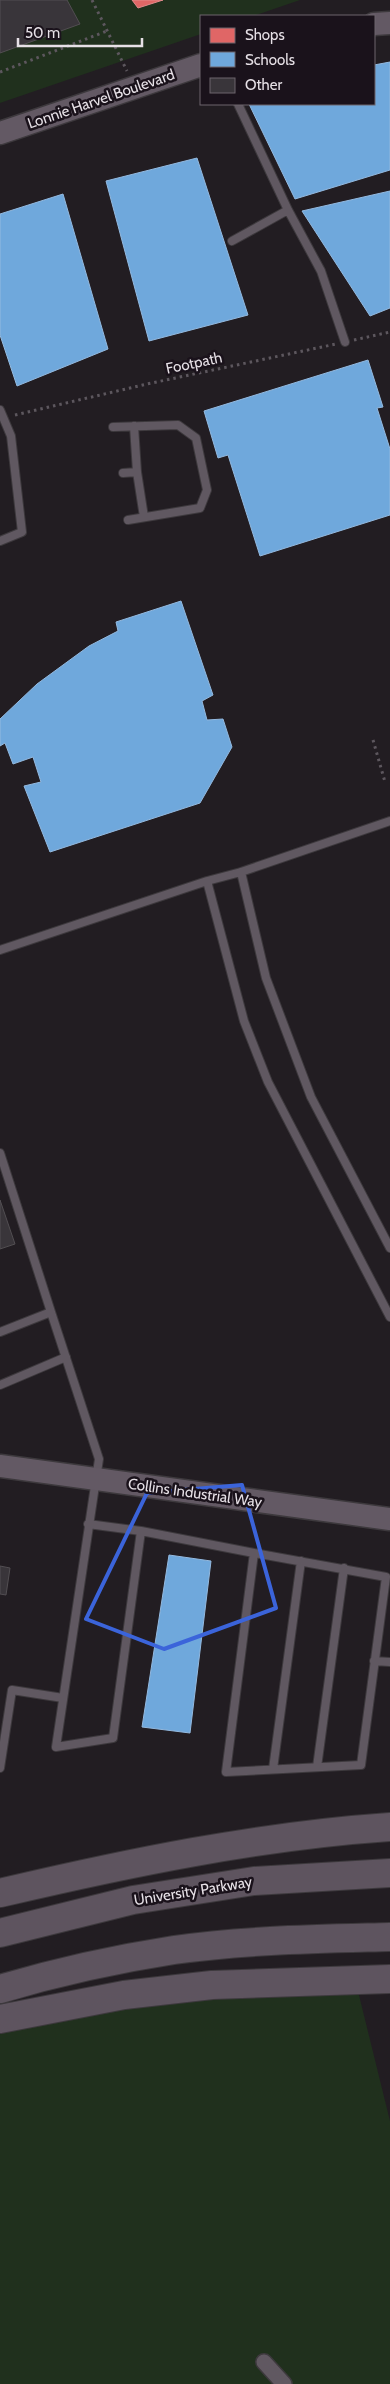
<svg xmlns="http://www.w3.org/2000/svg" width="390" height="2384" font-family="Cabin,sans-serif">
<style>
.green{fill:#20301d}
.shops{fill:#e06666;stroke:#e28b8c}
.schools{fill:#6fa8dc;stroke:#93b9df}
.building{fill:#39353a;stroke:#524e52}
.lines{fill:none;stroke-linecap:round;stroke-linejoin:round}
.lane-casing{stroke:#3d393d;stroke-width:10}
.street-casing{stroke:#3d393d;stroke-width:18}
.secondary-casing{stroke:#3d393d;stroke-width:25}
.highway-casing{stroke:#3d393d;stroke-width:30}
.path{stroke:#5d575e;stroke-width:3;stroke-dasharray:2.5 4;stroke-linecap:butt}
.lane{stroke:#605861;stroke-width:8}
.street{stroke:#605861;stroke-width:15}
.secondary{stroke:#635964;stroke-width:22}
.highway{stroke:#5e545f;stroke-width:28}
.marked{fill:none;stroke:#3b64da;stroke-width:4;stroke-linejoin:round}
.labels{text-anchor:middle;stroke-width:5;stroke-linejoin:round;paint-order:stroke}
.street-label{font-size:15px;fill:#e6e0e6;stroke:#1a121b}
</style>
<rect width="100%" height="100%" fill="#221d22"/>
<path class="green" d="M0 0H300L253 16H201V34L0 103Z
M357 1987 390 2121V2384H0V2031L64 2010Z"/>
<path class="shops" d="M132 0H163L138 8Z"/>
<path class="schools" d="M390 62V170L295 199 249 104H374V65Z
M197 158 248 315 149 341 106 181Z
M390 191V308L370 316 302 211Z
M63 194 108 349 17 386 0 335V214Z
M368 360 383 407 377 408 390 449V515L260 556 228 455 218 458 204 411Z
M181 601 213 695 202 701 207 720 223 719 232 747 200 803 50 852 24 786 41 782 33 757 13 764 5 743 0 746V719L37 684 89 646 118 631 116 622Z
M169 1555 211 1561 190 1733 142 1727Z"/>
<path class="building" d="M0 0H67L80 24 0 53Z
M0 1200 15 1244 0 1249Z
M0 1566 10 1568 6 1595 0 1594Z"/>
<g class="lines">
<g class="lane-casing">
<path id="lane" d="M238 104 288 210 321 271 345 342
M232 241 288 210
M0 410 11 436 22 532 0 541
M113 427 178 425 196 438 207 490 200 508 128 520
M137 472 144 517
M123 473 137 472 134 426
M241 872 266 978 311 1097 390 1248
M207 881 244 1021 268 1082 390 1317
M0 950 207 881 241 872 390 821
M0 1153 51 1312 0 1332
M51 1312 99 1459 56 1747 113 1738 141 1531 88 1524
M0 1385 66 1357
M141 1531 254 1553
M254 1553 386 1577 361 1765 226 1772Z
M374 1661 390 1662
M317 1767 344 1568
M0 1768 12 1690 63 1698
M273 1769 301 1561"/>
</g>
<g class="street-casing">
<path id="street" d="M264 2362 284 2384"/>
</g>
<g class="secondary-casing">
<path id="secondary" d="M374 24 390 23
M0 133 201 65
M0 1466 390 1519"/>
</g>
<g class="highway-casing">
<path id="highway" d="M0 1893C128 1863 258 1836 390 1827
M0 1933 133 1900 254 1881 390 1873
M0 1989C57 1972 116 1959 174 1950 245 1940 318 1939 390 1937
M0 2019 124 1995 212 1985 390 1979"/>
</g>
<path class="path" d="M92 0 127 71
M0 72 107 31
M354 340 390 332
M15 415 147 384 336 344
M373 740 385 782"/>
<use href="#lane" class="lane"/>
<use href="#street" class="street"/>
<use href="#secondary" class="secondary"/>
<use href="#highway" class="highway"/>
</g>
<path class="marked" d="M242 1485 276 1608 164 1649 86 1619 147 1493Z"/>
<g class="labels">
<g class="street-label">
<text transform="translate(101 99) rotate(-19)" y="5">Lonnie Harvel Boulevard</text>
<text transform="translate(194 363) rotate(-12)" y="5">Footpath</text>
<text transform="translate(195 1493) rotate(8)" y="5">Collins Industrial Way</text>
<text transform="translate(193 1891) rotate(-9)" y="5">University Parkway</text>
</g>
</g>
<rect x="200" y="15" width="175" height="90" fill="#1a121b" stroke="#6c646c"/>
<rect x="210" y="28" width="25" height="15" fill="#e06666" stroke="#6c646c"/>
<text x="245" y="40" font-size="15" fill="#e6e0e6">Shops</text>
<rect x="210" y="52" width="25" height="15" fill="#6fa8dc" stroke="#6c646c"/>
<text x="245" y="65" font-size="15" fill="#e6e0e6">Schools</text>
<rect x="210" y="78" width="25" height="15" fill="#39353a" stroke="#6c646c"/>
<text x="245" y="90" font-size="15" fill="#e6e0e6">Other</text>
<path d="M18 38v8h124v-8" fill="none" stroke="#e6e0e6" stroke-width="2.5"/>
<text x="25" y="38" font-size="15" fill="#e6e0e6" stroke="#1a121b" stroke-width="4" paint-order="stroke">50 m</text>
</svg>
